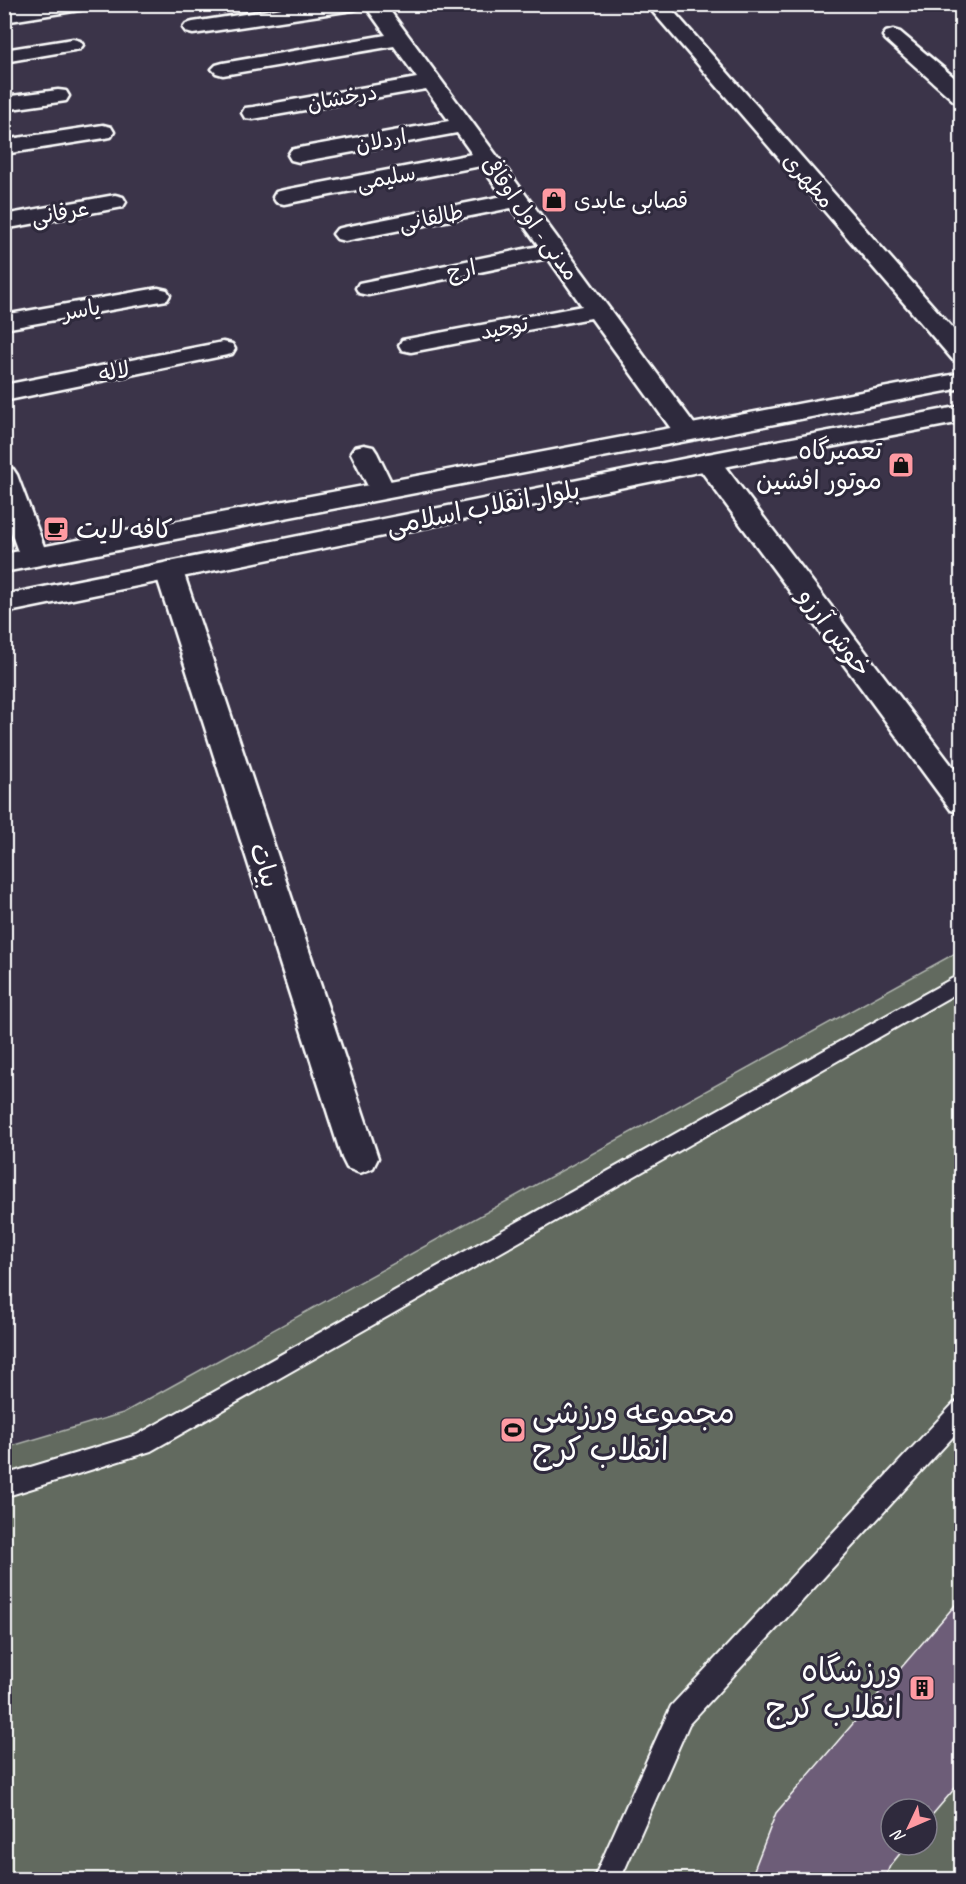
<svg xmlns="http://www.w3.org/2000/svg" width="966" height="1884" font-family="Caveat,'Playpen Sans Arabic',sans-serif">
<style>
.green{fill:#626b5f;stroke:#b0b5af;stroke-width:1.5;fill-rule:evenodd}
.building{fill:#6d5d78;stroke:#fff;stroke-width:1.5}
.lines{fill:none;stroke-linecap:round;stroke-linejoin:round}
.lane-casing{stroke:#fff;stroke-width:4}
.street-casing{stroke:#fff;stroke-width:5}
.secondary-casing{stroke:#fff;stroke-width:5}
.lane{fill:#2f2a3d;fill-rule:evenodd}
.street{fill:#2f2a3d;fill-rule:evenodd}
.secondary{fill:#2f2a3d;fill-rule:evenodd}
.labels{text-anchor:middle;stroke-width:6;stroke-linejoin:round;paint-order:stroke}
.far-street-label{font-size:22px;fill:#fff;stroke:#2f2a3d}
.far-poi-label{font-size:22px;fill:#fff;stroke:#2f2a3d;text-anchor:start}
.poi-label{font-size:26px;fill:#fff;stroke:#2f2a3d;text-anchor:end}
.street-label{font-size:26px;fill:#fff;stroke:#2f2a3d}
.near-poi-label{font-size:32px;fill:#fff;stroke:#2f2a3d;text-anchor:start}
</style>
<rect width="100%" height="100%" fill="#3b3449"/>
<filter id="ink" filterUnits="userSpaceOnUse"><feTurbulence type="fractalNoise" baseFrequency=".0167" numOctaves="2"/><feDisplacementMap in="SourceGraphic" scale="12" xChannelSelector="R" yChannelSelector="G"/><feConvolveMatrix kernelMatrix="1 2 1 2 8 2 1 2 1" color-interpolation-filters="sRGB"/></filter>
<g filter="url(#ink)">
<path class="green" d="M961 950V1879L5 1880V1448L123 1413ZM891 1809H927V1845H891Z"/>
<path class="building" d="M962 1597V1780L927 1821V1809H891V1845H907L890 1866 884 1880H750L776 1813Z"/>
<g class="lines">
<g class="lane-casing">
<path id="lane" d="M962 973V990L151 1451 4 1497V1475L137 1435Z
M962 1400V1427L689 1724 620 1880H593L671 1706 954 1403Z"/>
</g>
<g class="street-casing">
<path id="street" d="M38 4H90L87 8 80 10 4 22V10Z
M309 4H363L360 8 353 10 193 34 186 32 183 28 186 24 193 22Z
M364 4H385L695 425 699 431 695 437 686 439 677 437 591 318 411 352 402 350 399 345 402 340 582 306 548 258 368 295 359 293 356 288 359 283 539 246 511 208 345 241 337 239 333 234 337 229 345 227 503 196 481 166 284 204 276 202 273 197 276 192 284 190 472 154 457 133 299 162 291 160 288 155 291 150 299 148 449 121 426 89 253 119 245 118 242 113 245 108 253 107 417 78 394 46 223 75 216 73 212 69 216 65 223 63 386 35Z
M646 4H667L962 339V362L953 360Z
M893 30 900 32 962 84V102L954 101 886 40 883 36 886 32Z
M73 39 80 41 83 45 80 49 4 62V50Z
M58 90 66 91 69 96 66 101 4 110V97Z
M103 125 111 127 114 132 111 137 4 154V140Z
M115 195 123 197 126 202 123 207 4 229V215Z
M158 288 167 290 170 295 167 300 4 329V315Z
M223 342 232 344 235 349 232 354 4 401V385Z
M364 445 373 447 377 453 395 490 391 496 382 498 373 496 351 453 355 447Z
M708 454 717 456 962 779V813L951 810 699 468 695 462 699 456Z
M4 467 13 469 17 475 48 557 44 563 34 566 24 563 20 557 4 513Z
M169 562 179 565 183 571 378 1158 373 1168 360 1173 347 1168 342 1158 155 571 159 565Z"/>
</g>
<g class="secondary-casing">
<path id="secondary" d="M962 373V388L4 572V554Z
M962 406V422L708 470 4 613V595L708 454Z"/>
</g>
<use href="#lane" class="lane"/>
<use href="#street" class="street"/>
<use href="#secondary" class="secondary"/>
</g>
</g>
<defs>
<g id="shop-square" transform="scale(1.35)"><rect x="-9" y="-9" width="18" height="18" rx="4" fill="#ff9aa2" stroke="#2f2a3d"/><path d="M-5-2.5h2.3a2.7 3.5 0 0 1 5.4 0H5L5.5 6h-11ZM-1.5-2.5h3a1.5 2.3 0 0 0-3 0Z" fill="#111"/></g>
<g id="cafe-square" transform="scale(1.35)"><rect x="-9" y="-9" width="18" height="18" rx="4" fill="#ff9aa2" stroke="#2f2a3d"/><path d="M-5.5-4.5H6V0H3Q3 3.5 0 3.5H-2.5Q-5.5 3.5-5.5 0ZM3-3.2v2h1.7v-2ZM-6 4.5H4V6H-6Z" fill="#111"/></g>
<g id="stadium-square" transform="scale(1.35)"><rect x="-9" y="-9" width="18" height="18" rx="4" fill="#ff9aa2" stroke="#2f2a3d"/><path d="M0-5a6.5 5 0 1 0 0 10a6.5 5 0 1 0 0-10ZM-3.5-1.8h7v3.6h-7Z" fill="#111"/></g>
<g id="building-square" transform="scale(1.35)"><rect x="-9" y="-9" width="18" height="18" rx="4" fill="#ff9aa2" stroke="#2f2a3d"/><path d="M-4-6H4V6H1V3H-1V6H-4ZM-2.5-4.3h1.7v1.8h-1.7ZM.8-4.3h1.7v1.8H.8ZM-2.5-1h1.7V.8h-1.7ZM.8-1h1.7V.8H.8Z" fill="#111"/></g>
</defs>
<g fill-rule="evenodd">
<use href="#shop-square" x="554" y="200"/>
<use href="#shop-square" x="901" y="465"/>
<use href="#cafe-square" x="56" y="529"/>
<use href="#stadium-square" x="513" y="1430"/>
<use href="#building-square" x="922" y="1688"/>
</g>
<g class="labels">
<g class="far-street-label">
<text transform="translate(342 97) rotate(-10)" y="8">درخشان</text>
<text transform="translate(381 140) rotate(-10)" y="8">اردلان</text>
<text transform="translate(386 177) rotate(-11)" y="8">سلیمی</text>
<text transform="translate(809 180) rotate(49)" y="8">مطهری</text>
<text transform="translate(60 212) rotate(-10)" y="8">عرفانی</text>
<text transform="translate(431 217) rotate(-11)" y="8">طالقانی</text>
<text transform="translate(531 218) rotate(54)" y="8">مدنی - اول اوقافی</text>
<text transform="translate(461 269) rotate(-12)" y="8">ارج</text>
<text transform="translate(81 309) rotate(-10)" y="8">یاسر</text>
<text transform="translate(504 327) rotate(-11)" y="8">توحید</text>
<text transform="translate(114 371) rotate(-11)" y="8">لاله</text>
</g>
<g class="far-poi-label">
<text x="574" y="208">قصابی عابدی</text>
</g>
<g class="poi-label">
<text x="882" y="459">تعمیرگاه<tspan x="882" dy="30">موتور افشین</tspan></text>
<text x="76" y="538" text-anchor="start">کافه لایت</text>
</g>
<g class="street-label">
<text transform="translate(483 507) rotate(-11)" y="9">بلوار انقلاب اسلامی</text>
<text transform="translate(835 632) rotate(53)" y="9">خوش آرزو</text>
<text transform="translate(265 865) rotate(72)" y="9">بیات</text>
</g>
<g class="near-poi-label">
<text x="532" y="1423">مجموعه ورزشی<tspan x="532" dy="37">انقلاب کرج</tspan></text>
<text x="902" y="1681" text-anchor="end">ورزشگاه<tspan x="902" dy="37">انقلاب کرج</tspan></text>
</g>
</g>
<rect width="966" height="1884" fill="none" stroke="#2f2a3d" stroke-width="24"/>
<rect x="12" y="12" width="942" height="1860" fill="none" stroke="#fff" stroke-width="2" filter="url(#ink)"/>
<g transform="translate(909 1827) rotate(226)"><circle r="28" fill="#2f2a3d" stroke="#827f8b" stroke-width="1.5"/>
<path d="M0-4.5L10 22L0 15L-10 22Z" fill="#ff9aa2"/>
<text y="-9" font-size="16" font-weight="bold" text-anchor="middle" fill="#ffffff">N</text>
</g>
</svg>
